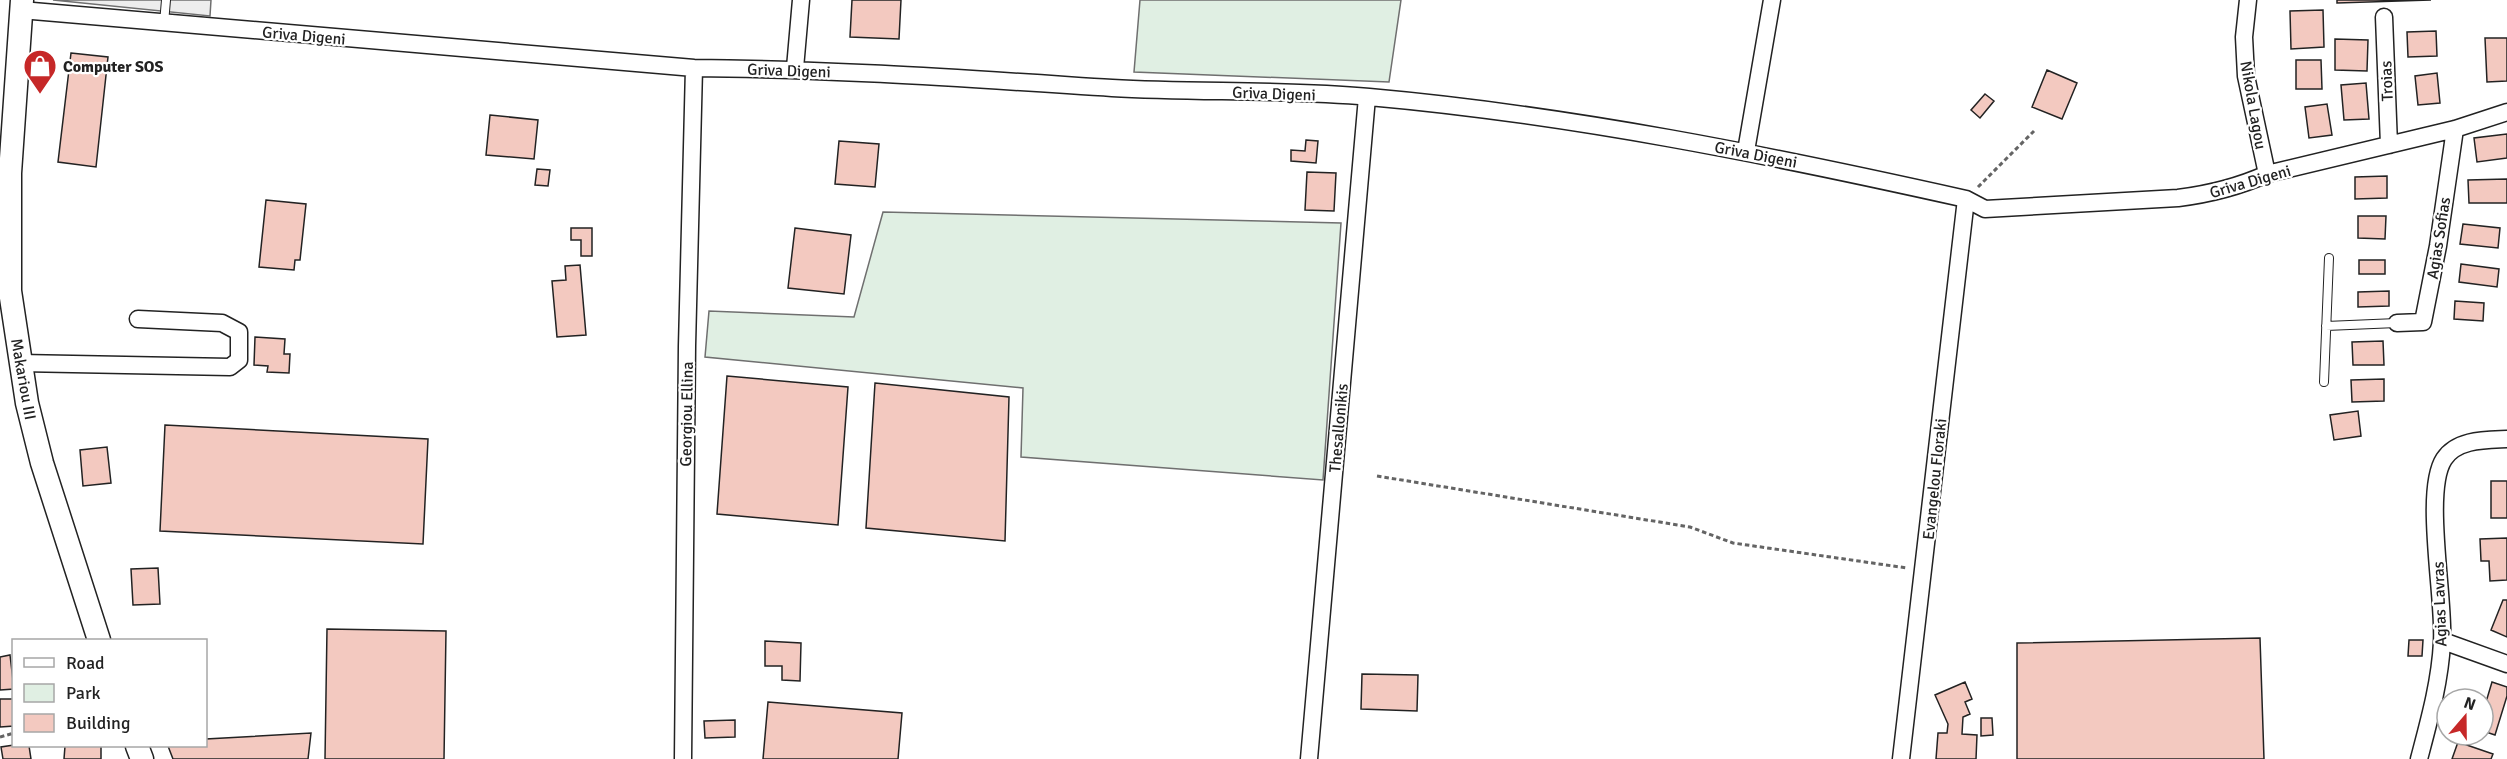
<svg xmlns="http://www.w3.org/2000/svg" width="2507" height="759" font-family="Signika,sans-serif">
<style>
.green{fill:#e0efe3;stroke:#6f6f6f;stroke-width:1.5}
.parking{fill:#ededed;stroke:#6f6f6f;stroke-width:1.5}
.building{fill:#f3c9c0;stroke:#222;stroke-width:1.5}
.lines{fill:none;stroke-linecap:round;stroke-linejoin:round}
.lane-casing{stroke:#222;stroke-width:10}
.street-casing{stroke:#222;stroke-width:19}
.secondary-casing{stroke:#222;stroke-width:25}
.path{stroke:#646464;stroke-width:3;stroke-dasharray:4.5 3;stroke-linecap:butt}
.lane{stroke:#fff;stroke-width:8}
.street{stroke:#fff;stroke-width:16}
.secondary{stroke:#fff;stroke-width:22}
.labels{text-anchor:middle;stroke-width:4.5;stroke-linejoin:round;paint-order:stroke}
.street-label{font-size:16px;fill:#222;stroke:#fff}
.poi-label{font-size:16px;font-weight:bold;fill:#222;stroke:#fff;text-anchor:start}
</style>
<rect width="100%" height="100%" fill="#fff"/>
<path class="green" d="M1140 0H1401L1389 82 1134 72Z
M883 212 1341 223 1323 480 1021 457 1023 388 705 357 709 311 854 317Z"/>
<path class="parking" d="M53 0H211L210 16Z"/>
<path class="building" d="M852 0H901L899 39 850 37Z
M2337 0H2431L2337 3Z
M2323 10 2324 47 2291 49 2290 11Z
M2436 31 2437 56 2408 57 2407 32Z
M2485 38H2507V81L2487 82Z
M2335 39 2368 40 2367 71 2335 70Z
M71 53 108 57 96 167 58 162Z
M2296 60H2321L2322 89H2296Z
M2047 70 2077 83 2062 119 2032 107Z
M2437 73 2440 103 2418 105 2415 76Z
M2366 83 2369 119 2344 120 2341 85Z
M1985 94 1994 101 1980 118 1971 110Z
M2327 104 2332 135 2309 138 2305 107Z
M490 115 538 120 534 159 486 155Z
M2507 134V158L2477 162 2474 138Z
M1306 140 1318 141 1316 163 1291 161V150L1305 151Z
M839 141 879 144 875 187 835 184Z
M537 169 550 170 548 186 535 185Z
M1307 172 1336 173 1334 211 1305 210Z
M2387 176V198L2355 199V177Z
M2507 179V203H2469L2468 180Z
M266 200 306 204 300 260H295L294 270 259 267Z
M2358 216H2386L2385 239 2358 238Z
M2463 224 2500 228 2498 248 2460 244Z
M571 228H592V256H581V240H571Z
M795 228 851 235 844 294 788 288Z
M2359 260H2385V274H2359Z
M2461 264 2499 269 2497 287 2459 282Z
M580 265 586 335 557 337 552 281 566 280 565 266Z
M2389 291V306L2358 307V292Z
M2455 301 2484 303 2483 321 2454 319Z
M255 337 285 339 284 354H290L289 373 267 372 268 366 254 365Z
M2383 341 2384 365H2353L2352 342Z
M727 376 848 387 838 525 717 514Z
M2384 379V401L2352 402 2351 380Z
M875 383 1009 397 1005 541 866 528Z
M2358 411 2361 436 2334 440 2330 415Z
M165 425 428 439 423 544 160 531Z
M107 447 111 483 83 486 80 450Z
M2491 481H2507V518H2491Z
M2507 538V580L2490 581 2489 561H2481L2480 539Z
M158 568 160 604 133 605 131 569Z
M2503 600H2507V637L2491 630Z
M327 629 446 631 444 759H325Z
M2260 638 2264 759H2017V643Z
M2409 640H2423L2422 656H2408Z
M765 641 801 643 800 681 782 680V666H765Z
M10 655 14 689 0 690V657Z
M1362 674 1418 675 1417 711 1361 709Z
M1965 682 1972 699 1965 702 1970 714 1963 717 1962 734 1977 735 1976 759H1936L1938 733H1947L1948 724 1935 695Z
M2492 682 2507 687V696L2495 735 2483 731V712Z
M0 699H14V726L0 727Z
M768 702 902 713 898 759H763Z
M1981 718H1992L1993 735 1981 736Z
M735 720V737L705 738 704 721Z
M311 733 308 759H173L168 746H206V739Z
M2458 742 2493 754 2491 759H2452Z
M14 745 29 746 31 759H3L1 747Z
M65 746H101V759H64Z"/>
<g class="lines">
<g class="lane-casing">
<path id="lane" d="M164 23 166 0
M2326 326 2397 323
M2324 382 2329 258"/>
</g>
<g class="street-casing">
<path id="street" d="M2248 0 2244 37 2246 76 2267 174
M21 10 694 68C833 69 972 79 1112 88 1197 93 1284 89 1369 97 1571 115 1769 155 1966 199L1985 209 2178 198C2210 194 2238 187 2267 174L2455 129 2507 112
M2384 17 2389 145
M795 68 801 0
M1746 151 1772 0
M2397 323 2423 322 2438 246 2455 129
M20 363 230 367 239 360V332L222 323 138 319
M2443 641 2507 664
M683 759 687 346 694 68
M1309 759 1367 97
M1901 759 1966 199
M2419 759C2429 721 2440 682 2442 642 2445 600 2423 491 2444 459 2457 439 2486 440 2507 439"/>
</g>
<g class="secondary-casing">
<path id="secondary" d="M22 0 10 173V291L27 403 42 463 99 640
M137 746 142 759"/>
</g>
<path class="path" d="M1978 187 2034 131
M1377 476 1690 527 1733 543 1907 568
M0 737 14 733"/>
<use href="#lane" class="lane"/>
<use href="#street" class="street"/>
<use href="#secondary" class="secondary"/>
</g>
<defs>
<g id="shop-pin" transform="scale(1.725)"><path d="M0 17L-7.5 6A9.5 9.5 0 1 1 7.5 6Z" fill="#c62828" stroke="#fff"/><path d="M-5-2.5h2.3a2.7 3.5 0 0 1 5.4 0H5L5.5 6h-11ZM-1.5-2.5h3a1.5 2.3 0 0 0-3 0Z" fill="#fff"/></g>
</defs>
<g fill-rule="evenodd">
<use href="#shop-pin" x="40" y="66"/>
</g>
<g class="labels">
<g class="street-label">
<text transform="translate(304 35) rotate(5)" y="6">Griva Digeni</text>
<text transform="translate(789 70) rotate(2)" y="6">Griva Digeni</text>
<text transform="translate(2386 81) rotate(-92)" y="6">Troias</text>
<text transform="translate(1274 93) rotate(2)" y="6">Griva Digeni</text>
<text transform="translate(2254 105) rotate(80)" y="6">Nikola Lagou</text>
<text transform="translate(1756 154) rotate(11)" y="6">Griva Digeni</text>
<text transform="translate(2250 181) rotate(-16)" y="6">Griva Digeni</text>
<text transform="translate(2438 238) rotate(-81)" y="6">Agias Sofias</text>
<text transform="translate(24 379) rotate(80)" y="6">Makariou III</text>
<text transform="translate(686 414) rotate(-89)" y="6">Georgiou Ellina</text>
<text transform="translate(1338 428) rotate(-85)" y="6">Thesallonikis</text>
<text transform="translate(1934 479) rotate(-84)" y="6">Evangelou Floraki</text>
<text transform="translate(2439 604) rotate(-92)" y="6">Agias Lavras</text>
</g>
<g class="poi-label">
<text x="63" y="72">Computer SOS</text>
</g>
</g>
<rect x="12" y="639" width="195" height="108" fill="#ffffff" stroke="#a7a7a7" stroke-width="1.5"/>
<rect x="24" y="658" width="30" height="9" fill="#ffffff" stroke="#a7a7a7" stroke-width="1.5"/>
<text x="66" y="669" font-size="18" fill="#222222">Road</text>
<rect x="24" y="684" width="30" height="18" fill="#e0efe3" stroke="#a7a7a7" stroke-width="1.5"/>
<text x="66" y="699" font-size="18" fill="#222222">Park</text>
<rect x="24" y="714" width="30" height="18" fill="#f3c9c0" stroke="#a7a7a7" stroke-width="1.5"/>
<text x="66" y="729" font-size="18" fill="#222222">Building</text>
<g transform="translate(2465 717) rotate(20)"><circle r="28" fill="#ffffff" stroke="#a7a7a7" stroke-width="1.5"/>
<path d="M0-4.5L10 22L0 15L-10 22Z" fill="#c62828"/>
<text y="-9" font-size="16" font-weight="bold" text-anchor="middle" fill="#222222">N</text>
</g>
</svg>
